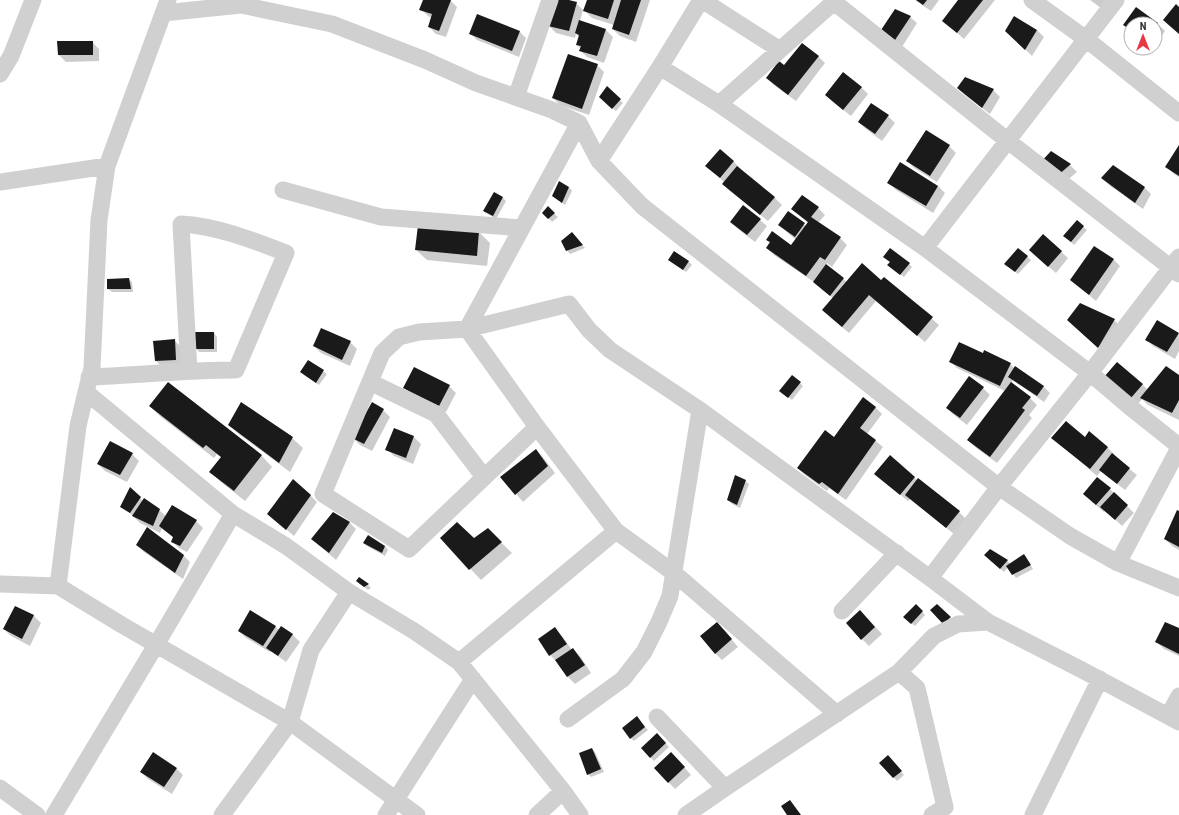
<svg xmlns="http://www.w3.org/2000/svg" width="1179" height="815" font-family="'Roboto Condensed',sans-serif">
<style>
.shadow{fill:#0003}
.building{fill:#1a1a1a}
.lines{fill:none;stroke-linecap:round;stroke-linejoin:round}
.minor{stroke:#d0d0d0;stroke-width:17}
</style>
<rect width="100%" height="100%" fill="#fff"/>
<path class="shadow" d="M424 0H450L457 7 446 37 436 34 429 27 432 18 428 16 421 9Z
M565 0 576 3 583 10 580 21 606 30 613 37 604 63 587 57 580 50 581 49 577 45 579 37 576 34 575 38 556 33 549 26Z
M588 0H650L636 42 620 36 613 29 614 25 592 18 585 11Z
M915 0H939L931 11Z
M959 0H995L964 39 943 21Z
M1090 0H1108L1101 8Z
M1136 9 1158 24 1165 31 1155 45V24H1131V31L1125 25Z
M910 17 917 23 902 47 889 36Z
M1037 30 1044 37 1032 56 1006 31Z
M519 31 526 38 519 57 477 40 470 33Z
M92 42 99 49V61L66 62 59 55Z
M818 56 825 63 796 101 774 85 767 78 784 67Z
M597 65 604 72 589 115 560 105 553 98Z
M861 87 868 94 851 116 833 102 826 95Z
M607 88 623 103 616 111 601 97Z
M958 88 993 90 1000 97 990 114 965 95Z
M888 116 895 123 882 141 866 129 859 122Z
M926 131 949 146 956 153 937 182 914 168 908 161Z
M1179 147V177L1174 174 1167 167Z
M720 150 734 162 741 169 740 170 775 198 782 205 768 221 730 191 723 184 724 182 707 166Z
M1051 152 1070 165 1077 172 1065 182Z
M901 163 938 186 945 193 933 213 896 190 889 183Z
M1102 178 1144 187 1151 194 1143 209 1109 185Z
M569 187 572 191 565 205 553 196Z
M494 193 503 198 506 201 496 219 488 214 484 211Z
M548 208 558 217 552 222 544 213Z
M818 208 825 215 818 223 840 238 847 245 832 267 827 263 826 265 847 282H882L884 278 939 325 925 342 876 301 849 333 830 317 833 298 814 282 774 255 767 248 770 243 767 240 792 246 796 240 779 225 788 212 806 226 808 223 793 209Z
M760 220 767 226 755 242 738 229 731 222Z
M1077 221 1087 230 1074 245 1068 239Z
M479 232 490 243 487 266 427 260 416 250Z
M572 234 585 248 570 254 567 250Z
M1043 235 1068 258 1056 273 1037 257Z
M1018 249 1031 260 1018 274 1009 267Z
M1113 259 1120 266 1096 301 1071 280Z
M688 261 692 265 686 272 673 263Z
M909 264 912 267 904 277 892 268Z
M129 279 132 282 133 292H112L108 289Z
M1114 320 1121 327 1106 354 1076 327Z
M214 333 217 337V352H199L196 348Z
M1178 334 1179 335V351L1175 359 1153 346 1146 339Z
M174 340 181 347 183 366 163 368 156 361Z
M350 342 357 349 350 366 321 353 314 346Z
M983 354 1010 364 1015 369 1043 386 1050 393 1044 402 1013 380 1011 384 1030 398 1037 405 1029 415 1032 418 997 463 975 447 968 440 1005 391 957 368 950 361Z
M308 361 327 374 319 385 304 375Z
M1179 376V420L1148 405 1142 399 1137 405 1112 384H1142L1148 390Z
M168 383 262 456 272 467 245 501 221 482 211 472 222 458 217 454 214 458 161 417 150 406Z
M800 383 803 386 792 400 784 394Z
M449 386 456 393 446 412 411 394 404 387Z
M983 388 990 395 967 425 954 415 947 408Z
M875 407 882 414 867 434 883 447 846 500 829 488 827 491 805 475 798 468 834 438Z
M383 410 390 417 372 451 360 445 353 438Z
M229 425 292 438 303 448 290 472 240 435Z
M395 430 414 437 421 444 413 464 394 456 387 449Z
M1053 438H1085L1107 447 1114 454 1113 456 1137 475 1125 490 1101 471 1097 476Z
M536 450 543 457 555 473 523 502 502 477Z
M132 454 139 461 127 482 105 471 98 464Z
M890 457 918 481 959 512 966 519 954 534 910 499 908 501 883 481Z
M745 481 749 484 740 508 732 504 728 500Z
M130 489 143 501 159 510 166 516 196 521 203 528 187 552 179 548 172 541 174 538 162 528 160 533 140 523 133 516 121 506Z
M1110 489 1134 513 1122 526 1105 510 1104 512 1091 501Z
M310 495 317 502 294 536 268 514Z
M1179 512V550L1172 546 1165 539Z
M350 523 356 529 336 560 312 539Z
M488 530 512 553 481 580 441 538 474 539Z
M368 536 385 546 388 550 385 556 367 546 364 543Z
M137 545 183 555 190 562 183 579 144 552Z
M1024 555 1033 569 1016 578 1008 567 1004 572 989 559 1007 561 1011 564Z
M359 579 368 585 371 588 368 590 360 584 357 581Z
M15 607 34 616 41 623 30 646 11 636 4 629Z
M920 609 925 615 915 626 907 620Z
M250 611 276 627 279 630 281 627 293 635 300 642 286 662 271 651 270 652 246 638 239 631Z
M867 618 882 634 869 646 862 639Z
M555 629 562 636 572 650 573 649 580 656 591 673 575 684 568 677 557 662 550 655Z
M724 630 738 647 722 660 715 653Z
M1179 630V656L1164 649 1157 642Z
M640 721 648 730 634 741 631 738Z
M660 737 669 747 654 761 642 748Z
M592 749 595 752 604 772 591 777 588 774Z
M678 760 691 775 675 789 655 768Z
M891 760 904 775 897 781 881 763Z
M176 768 183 775 172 794 148 779 141 772Z"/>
<path class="building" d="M423 0H451L439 31 428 27 432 14 419 10Z
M555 0H569L577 2 569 31 548 26Z
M587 0H614L608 19 583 11Z
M621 0H641L629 35 612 29Z
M916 0H927L923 5Z
M958 0H983L957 33 942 21Z
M1176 4 1179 7V34L1163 20Z
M1136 7 1158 23 1155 28V24H1131V30L1123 25Z
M895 9 911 16 895 40 881 30Z
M477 14 520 31 512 51 469 34Z
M1014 16 1037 30 1025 50 1005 31Z
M579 20 606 29 597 56 579 51 581 46 576 45 579 35 575 33Z
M57 41H93V55H58Z
M802 43 819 56 788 95 766 78 779 61 784 65Z
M568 54 598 64 582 109 552 98Z
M843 72 862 87 843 110 825 95Z
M965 77 994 89 982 108 957 88Z
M607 86 621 99 612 109 599 97Z
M871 103 889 115 875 134 858 122Z
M926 130 950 145 930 176 906 161Z
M1179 145V176L1165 167Z
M720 149 734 161 720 178 705 166Z
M1051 151 1071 164 1057 176 1040 163Z
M900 162 938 186 926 206 887 183Z
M1113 165 1145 187 1135 203 1101 178Z
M737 166 775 197 760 215 722 184Z
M559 181 569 187 562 203 552 196Z
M494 192 503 197 493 216 483 211Z
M802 195 819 207 811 217 841 237 825 260 820 257 806 276 766 248 770 242 766 240 772 231 791 245 808 222 791 209Z
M743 205 761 219 747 235 730 222Z
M548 206 555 213 548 219 542 213Z
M788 211 805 223 795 237 778 225Z
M1077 220 1084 226 1071 242 1063 236Z
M418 225 479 231 477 256 415 250Z
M572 232 583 245 566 251 561 241Z
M1043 234 1062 251 1048 267 1029 250Z
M1094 246 1114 259 1089 295 1070 280Z
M890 248 910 263 900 275 887 265 890 262 883 257Z
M1018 248 1028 256 1015 272 1004 264Z
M674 251 689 261 683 270 668 260Z
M862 263 881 280 884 277 933 317 917 336 869 295 842 327 822 310Z
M826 264 844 278 830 296 813 282Z
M129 278 131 289H107V279Z
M1080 303 1115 319 1098 348 1067 320Z
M1157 320 1179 333 1167 352 1145 340Z
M321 328 351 341 342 360 313 346Z
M195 332H214V349H195Z
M175 339 176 360 155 361 153 341Z
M959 342 983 353 984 350 1011 363 1000 386 949 362Z
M308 360 324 370 316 383 300 372Z
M1117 362 1143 384 1130 399 1104 377Z
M1015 366 1044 386 1037 396 1008 377Z
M1166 366 1179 375V400L1172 413 1140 398Z
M414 367 450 385 439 406 403 388Z
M792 375 801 382 788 398 779 391Z
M969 376 984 387 960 418 946 408Z
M168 382 262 455 234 491 209 472 221 457 206 445 203 448 149 406Z
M1011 382 1031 397 1022 408 1025 410 990 457 967 440Z
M863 397 876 407 860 428 876 440 838 494 822 482 819 484 797 468 825 430 834 437Z
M241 402 293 437 279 463 228 425Z
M372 402 384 409 364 444 352 438Z
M1066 421 1085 437 1089 431 1108 447 1090 469 1051 438Z
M394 428 414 436 406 458 385 450Z
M110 441 133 453 120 475 97 464Z
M536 449 548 466 515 495 500 477Z
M1112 453 1130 468 1117 484 1099 470Z
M890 455 915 477 900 495 874 474Z
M735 475 746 480 737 505 727 500Z
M1097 477 1111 488 1096 505 1083 494Z
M918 478 960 511 946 528 905 495Z
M293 479 311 495 286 530 267 514Z
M130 487 141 497 130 513 120 507Z
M1114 492 1128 505 1115 520 1100 507Z
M144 498 160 509 153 526 132 516Z
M172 505 197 520 180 546 171 542 173 537 159 526Z
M1177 510 1179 511V547L1164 539Z
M333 512 350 522 329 553 311 539Z
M457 522 474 538 488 528 502 542 469 570 440 538Z
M147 527 184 555 175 573 136 545Z
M368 535 385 546 382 553 363 543Z
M990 549 1008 560 1000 569 984 555Z
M1024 554 1031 565 1012 575 1006 566Z
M359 577 369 584 364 587 356 581Z
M916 604 923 611 911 624 903 617Z
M937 604 951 617 943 624 930 610Z
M15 606 34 615 22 639 3 629Z
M250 610 276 626 263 646 238 631Z
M860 610 875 627 861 640 846 623Z
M717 622 732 639 715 654 700 636Z
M1165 622 1179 628V654L1155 642Z
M281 626 293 634 278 656 266 648Z
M555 627 567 644 549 656 538 639Z
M573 648 585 665 567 677 555 660Z
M637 716 645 727 630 739 622 728Z
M657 733 666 743 650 758 641 748Z
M592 748 601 769 587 775 579 753Z
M153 752 177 768 164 787 140 772Z
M671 752 685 767 668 783 654 768Z
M888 755 902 771 893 778 879 763Z
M790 800 801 815H787L781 806Z"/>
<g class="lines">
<path class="minor" d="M168 0 107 166 99 220 92 368 86 392 233 514 286 546 349 592 414 631 459 662 563 791 580 815
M702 0 780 50
M1032 0 1086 39 1179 113
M834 2 1008 141 1179 274
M163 13 241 5 332 24 425 60 476 83 552 110 579 123 599 161 642 206 999 487 1070 536 1118 563 1179 588
M660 67 719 104 925 248 1090 373 1130 407 1179 446
M0 74 11 56 33 0
M516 97 550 0
M719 104 834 2 833 0
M599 161 660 67 701 0
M0 182 107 166
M283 190 381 217 522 228
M925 248 1116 0
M467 329 537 427 616 531 674 573 837 714
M467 329 579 123
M89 377C138 375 187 370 236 370L286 253C252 240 217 226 181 224L189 371
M370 382 436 414 484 477
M537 427 409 549 323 494 382 353 399 337 419 332 467 329 569 304 589 330 610 350 700 410 930 578 988 622 1082 670 1179 722
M1118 563 1179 448
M930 578 999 487 1090 373 1179 257
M0 584 58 586 122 625 290 722 417 815
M58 586 78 426 86 392
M842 611 897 553
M459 662 616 531
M899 672 917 688 945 807 932 815
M1168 716 1179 696
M657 717 725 788
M568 719 623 679 644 652 659 622 670 596 700 410
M0 788 37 815
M54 815 156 645 233 514
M222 815 290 722 311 650 349 592
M386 815 473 679
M537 815 563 791
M686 815 725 788 899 672 934 636 958 624 988 622
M1033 815 1100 679"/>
</g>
<g transform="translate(1143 36)"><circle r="19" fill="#ffffff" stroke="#adadad"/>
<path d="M0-3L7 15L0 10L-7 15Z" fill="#e63946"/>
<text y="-6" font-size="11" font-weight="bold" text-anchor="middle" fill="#333333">N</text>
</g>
</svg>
